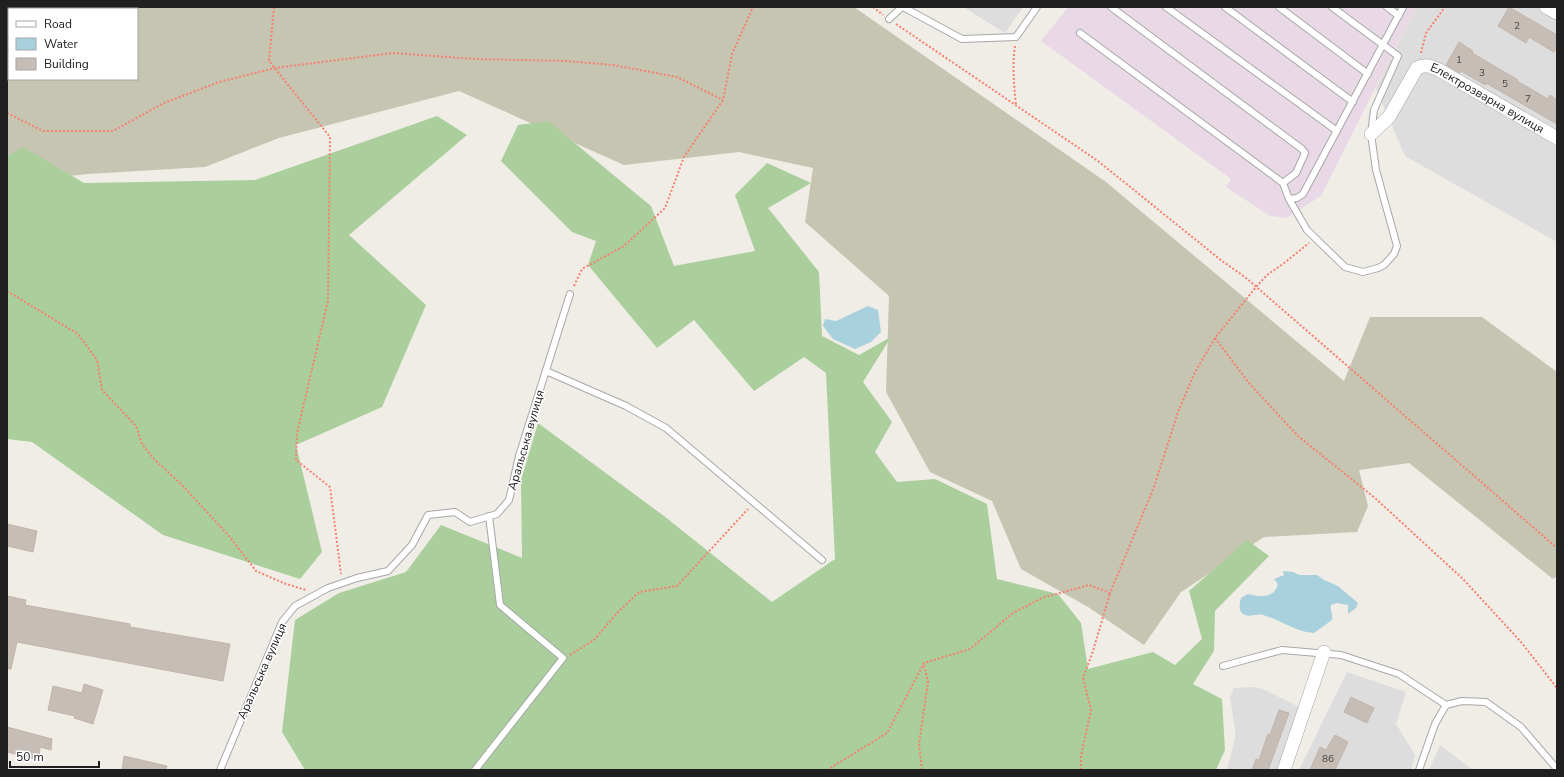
<svg xmlns="http://www.w3.org/2000/svg" width="1564" height="777" font-family="'Nunito Sans',sans-serif">
<style>
.residential{fill:#dedddd}
.industrial{fill:#e9d9e6}
.construction{fill:#c5c5b2;fill-rule:evenodd}
.forest{fill:#abcf9c}
.water{fill:#a8d1dd}
.building{fill:#c5bdb6;stroke:#c2b4a9}
.lines{fill:none;stroke-linecap:round;stroke-linejoin:round}
.lane-casing{stroke:#a7a7a7;stroke-width:8}
.street-casing{stroke:#a7a7a7;stroke-width:14}
.path{stroke:#f87f70;stroke-width:2;stroke-dasharray:2 2;stroke-linecap:butt}
.lane{stroke:#fff;stroke-width:6}
.street{stroke:#fff;stroke-width:13}
.labels{text-anchor:middle;stroke-width:3;stroke-linejoin:round;paint-order:stroke}
.number-label{font-size:10px;fill:#494746}
.street-label{font-size:12px;fill:#202020;stroke:#fff}
</style>
<rect width="100%" height="100%" fill="#f0ede7"/>
<path class="residential" d="M963 7H1023L1005 33Z
M1416 7H1557V242L1405 156 1376 88Z
M1347 672 1406 692 1396 724 1415 755 1411 770H1299Z
M1255 687 1265 690 1301 708 1279 770H1227L1235 739V729L1230 697 1234 688Z
M1440 745 1473 770H1429Z"/>
<path class="industrial" d="M1068 7H1416L1321 196 1286 218 1270 216 1226 187 1231 179 1041 41Z"/>
<path class="construction" d="M7 7H854L1106 182 1344 381 1370 317H1482L1557 372V576L1553 579 1409 463 1359 470 1368 506 1357 532 1264 537 1181 592 1144 645 1088 607 1021 569 992 501 930 472 886 392 889 296 805 222 813 168 739 152 624 165 459 91 279 138 205 167 88 174 22 181 7 170ZM9 9H137V79H9Z"/>
<path class="forest" d="M437 116 467 135 349 235 426 305 382 407 296 445 322 552 300 579 163 535 32 442 7 439V156L23 147 84 183 255 180Z
M548 121 651 206 674 266 755 251 735 195 767 163 811 183 768 208 819 272 822 336 859 355 891 337 863 382 892 422 875 452 897 482 935 479 987 504 997 579 1058 594 1081 623 1088 669 1153 652 1175 665 1202 639 1189 591 1247 540 1269 556 1215 611 1214 651 1193 684 1222 699 1225 750 1216 770H305L282 732 295 620 339 593 406 572 441 525 522 558 521 480 538 423 664 516 772 602 835 559 826 373 804 357 754 391 694 320 657 348 588 265 596 241 572 232 501 161 518 125Z"/>
<path class="water" d="M868 306 878 310 881 332 871 342 855 349 833 339 823 326 825 319 836 321Z
M1283 571 1293 572 1299 575H1317L1324 580 1338 586 1358 603 1356 608 1348 614V605L1337 603 1331 605C1330 611 1333 614 1332 620L1314 633C1295 632 1281 620 1263 615 1256 613 1248 619 1242 613 1238 609 1240 602 1241 598L1248 594C1260 597 1274 599 1278 584L1274 579 1284 575Z"/>
<path class="building" d="M1509 7 1557 35V47L1554 52 1529 37 1526 43 1498 26Z
M1459 42 1473 51 1472 53 1518 80 1517 81 1548 99 1550 95 1557 100V124L1486 83 1485 85 1461 71 1460 73 1446 65Z
M7 524 37 531 33 552 7 546Z
M7 596 26 600 25 605 130 624V627L230 644 223 681 17 642 11 669H7Z
M84 684 103 690 93 724 74 718 75 716 48 710 53 686 82 693Z
M1351 697 1374 708 1367 723 1344 712Z
M1279 710 1289 713 1268 770H1252L1256 759 1259 760 1268 734 1270 735Z
M7 727 52 739 51 750 40 747 39 760 7 752Z
M1335 735 1348 742 1335 770H1310L1320 747 1326 750Z
M124 756 167 766 166 770H122Z"/>
<g class="lines">
<g class="lane-casing">
<path id="lane" d="M903 7 962 39 1016 37 1037 7
M1111 7 1302 149 1305 153 1296 173 1283 183
M1166 7 1337 131
M1225 7 1353 102
M1279 7 1368 74
M1387 7 1399 16
M889 19 902 7
M1080 33 1283 183 1289 199 1297 198 1303 194 1403 7
M1289 199 1307 230 1345 267 1363 272 1378 268 1384 265 1394 254 1397 246 1376 170 1371 134 1374 110 1398 56 1332 7
M546 371 626 406 666 428 822 560
M1223 666 1282 650 1341 655 1399 674 1446 705
M220 770 282 622 295 606 328 588 357 578 388 571 412 545 428 515 455 512 470 522 497 514 509 500 519 456 570 294
M475 770 563 658 500 605 489 516
M1419 770 1435 724 1446 705 1462 701 1486 702 1521 727 1557 769"/>
</g>
<g class="street-casing">
<g id="street">
<path d="M1546 7 1557 13"/>
<path id="s1" d="M1371 134 1389 117 1417 68C1426 64 1430 66 1439 70L1557 138"/>
<path d="M1284 770 1324 652"/>
</g>
</g>
<path class="path" d="M274 7 269 61 330 137 328 301 297 433 296 460 330 487 341 574
M873 7 883 15
M896 24 1098 161 1222 261 1245 277 1557 548
M1015 46C1012 66 1014 85 1016 105
M1421 53 1426 33 1445 7
M7 113 43 131H113L164 103 219 82 275 68 393 53 475 59 566 61 613 65 677 77 723 100
M574 286 582 269 624 246 665 208 684 157 723 100 732 54 753 7
M7 291 78 334 97 360 102 390 136 426 142 444 154 459 183 486 229 536 256 571 286 584 306 590
M1215 338 1249 383 1298 436 1375 498 1463 579 1521 642 1557 688
M570 655 594 640 618 612 639 592 677 586 748 509
M827 770 887 733 924 663 970 649 1013 613 1042 598 1089 585 1110 593 1154 487 1178 412 1195 372 1215 338 1256 287 1267 275 1283 264 1309 243
M922 770 919 744 928 682 924 665
M1081 770V756L1091 710 1083 678 1093 651 1110 593"/>
<use href="#lane" class="lane"/>
<use href="#street" class="street"/>
</g>
<g class="labels">
<g class="number-label">
<text x="1517" y="29">2</text>
<text x="1459" y="63">1</text>
<text x="1482" y="76">3</text>
<text x="1505" y="87">5</text>
<text x="1528" y="102">7</text>
<text x="1328" y="762">86</text>
</g>
<g class="street-label">
<text dy="4" stroke="none"><textPath href="#s1" startOffset="160">Електрозварна вулиця</textPath></text>
<text transform="translate(526 440) rotate(-74)" y="4">Аральська вулиця</text>
<text transform="translate(262 671) rotate(-66)" y="4">Аральська вулиця</text>
</g>
</g>
<rect width="1564" height="777" fill="none" stroke="#202020" stroke-width="16"/>
<rect x="8" y="8" width="130" height="72" fill="#ffffff" stroke="#a6a6a6"/>
<rect x="16" y="21" width="20" height="6" fill="#ffffff" stroke="#a6a6a6"/>
<text x="44" y="28" font-size="12" fill="#202020">Road</text>
<rect x="16" y="38" width="20" height="12" fill="#a8d1dd" stroke="#a6a6a6"/>
<text x="44" y="48" font-size="12" fill="#202020">Water</text>
<rect x="16" y="58" width="20" height="12" fill="#c5bdb6" stroke="#a6a6a6"/>
<text x="44" y="68" font-size="12" fill="#202020">Building</text>
<path d="M10 761v6h89v-6" fill="none" stroke="#202020" stroke-width="2"/>
<text x="16" y="761" font-size="12" fill="#202020" stroke="#ffffff" stroke-width="3" paint-order="stroke">50 m</text>
</svg>
